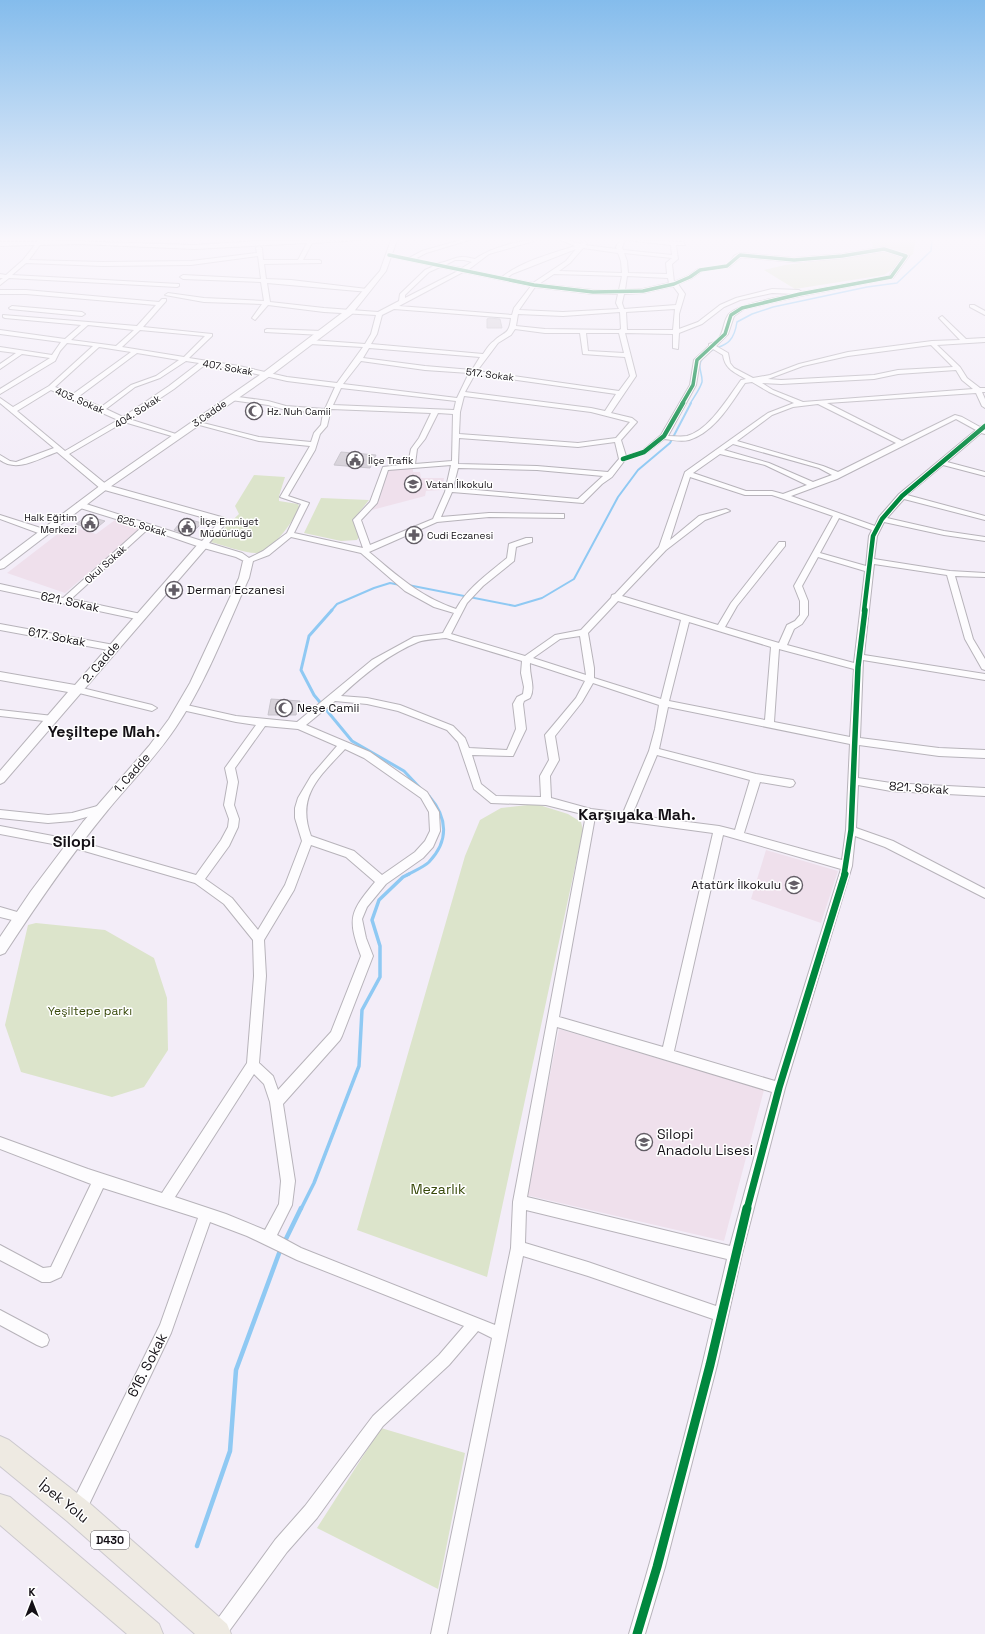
<svg xmlns="http://www.w3.org/2000/svg" width="985" height="1634" font-family="'Space Grotesk',sans-serif">
<style>
.education{fill:#efe0ec}
.green{fill:#dce4cb}
.lines{fill:none;stroke-linecap:round;stroke-linejoin:round}
.stream-far4{stroke:#8fc9f3;stroke-width:1.5}
.stream-far3{stroke:#8fc9f3;stroke-width:2}
.stream-far2{stroke:#8fc9f3;stroke-width:3}
.stream-far1{stroke:#8fc9f3;stroke-width:3.5}
.stream{stroke:#8fc9f3;stroke-width:4.5}
.building{fill:#d7d2da;stroke:#c9c5cd}
.minor-casing{stroke:#b7b3ba;stroke-width:2}
.tertiary-casing{stroke:#b7b3ba;stroke-width:2}
.trunk-casing{stroke:#ccc9ce;stroke-width:2}
.minor{fill:#fdfcfe;fill-rule:evenodd}
.tertiary{fill:#fdfcfe;fill-rule:evenodd}
.trunk{fill:#eeeae2;fill-rule:evenodd}
.cycleway-far4-casing{stroke:#fff;stroke-width:5}
.cycleway-far3-casing{stroke:#fff;stroke-width:6}
.cycleway-far2-casing{stroke:#fff;stroke-width:8}
.cycleway-far1-casing{stroke:#fff;stroke-width:10}
.cycleway-casing{stroke:#fff;stroke-width:12}
.cycleway-far4{stroke:#00873e;stroke-width:3.5}
.cycleway-far3{stroke:#00873e;stroke-width:4.5}
.cycleway-far2{stroke:#00873e;stroke-width:5.5}
.cycleway-far1{stroke:#00873e;stroke-width:7}
.cycleway{stroke:#00873e;stroke-width:9}
.labels{text-anchor:middle;stroke-width:3;stroke-linejoin:round;paint-order:stroke}
.far-street-label{font-size:10px;fill:#141016;stroke:#fff}
.far-poi-label{font-size:10px;fill:#141016;stroke:#fff;text-anchor:start}
.shield{fill:#fff;stroke:#5a585c;stroke-width:1}
.shield-label{font-size:11px;font-weight:bold;fill:#141016}
.poi-label{font-size:12px;fill:#141016;stroke:#fff;text-anchor:start}
.street-label{font-size:12px;fill:#141016;stroke:#fff}
.park-label{font-size:12px;fill:#374809;stroke:#fff}
.near-poi-label{font-size:14px;fill:#141016;stroke:#fff;text-anchor:start}
.near-park-label{font-size:14px;fill:#374809;stroke:#fff}
.near-street-label{font-size:14px;fill:#141016;stroke:#fff}
.district-label{font-size:16px;font-weight:bold;fill:#141016;stroke:#fff}
</style>
<rect width="100%" height="100%" fill="#f3edf8"/>
<path class="education" d="M413 468V472H420L421 478H444L442 490 426 491 425 496 372 510 380 496 388 470Z
M115 520 140 529 65 593 7 573 68 526 96 534Z
M766 850 838 871 821 923 751 899Z
M559 1029 764 1090 724 1241 526 1195Z"/>
<path class="green" d="M869 240H916L913 254 907 259 884 275 795 289 764 270 785 265 872 254 873 245Z
M254 475 285 477 279 496V501L298 504 300 509C292 521 272 553 256 553 244 553 223 545 210 542L239 514 235 506Z
M321 498 369 500 353 520 359 537 357 540 341 541 304 533Z
M536 804 568 814 581 822 583 830 487 1277 357 1230 465 856 480 820 501 808Z
M36 923 105 930 154 958 167 998 168 1050 144 1087 112 1097 21 1072 5 1025 28 925Z
M381 1428 465 1453 438 1589 317 1528Z"/>
<g class="lines">
<path class="stream-far4" d="M690 404C694 397 700 389 702 382 703 374 696 366 703 358 715 341 732 354 737 322L752 314 773 307 867 287 897 283 931 251 932 240"/>
<path class="stream-far3" d="M408 585 515 606 542 598 574 579 618 497 638 470 670 443 691 403
M331 611 337 604 374 588 390 583 400 585"/>
<path class="stream-far2" d="M332 610 309 636 301 670 314 695 352 741 404 771 420 788
M407 875C414 871 424 867 429 862 449 841 448 818 429 796"/>
<path class="stream-far1" d="M301 1209 314 1183 359 1066 362 1010 380 977V946L372 920 379 900 403 877 409 874"/>
<path class="stream" d="M284 1243 301 1208
M197 1546 230 1451 236 1370 281 1248"/>
</g>
<path class="building" d="M489 318 500 319 502 328H487V319Z
M341 452 376 455 370 468 334 465Z
M87 516 105 521 94 530 76 524Z
M184 518 202 523 190 535 174 530Z
M271 699 300 701 296 715H268Z"/>
<g class="lines">
<g class="minor-casing">
<path id="minor" d="M38 240 194 245 259 241 360 240 312 243 303 260H319L321 261V263L264 264 266 279 291 280 367 289 369 290V292L267 283 270 302 324 308 378 312 399 301 400 294 425 270 434 266 387 256V254L409 258 422 251 461 240H469L426 253 415 259C422 260 433 265 440 263 457 259 456 254 475 259 490 248 519 240 537 240L489 254 468 270 502 277C522 261 551 254 575 246L561 240H568L580 244 584 241 587 243 585 245 617 249 616 247 620 240H625L622 247 623 250 672 255 671 245 626 240 683 242 685 245H676L678 259 672 264 674 282 688 276 698 269 726 265 730 262 734 256 740 253 794 258 842 254 884 247 909 256 893 278 800 296 744 309 734 316 728 334 716 346 728 353 730 363 734 368 753 378 770 375 799 364 848 352 932 341 960 340 940 319 939 318 942 316 966 339 985 338V342L937 345 960 367 967 378 980 388H985V392H982L985 399V408L982 406 976 393 827 403 902 441 955 415 962 417 980 427 985 424V434L981 433 947 462 985 472V476L943 465 907 495 985 516V520L904 499 887 518 944 531 985 537V541L944 535 884 522 877 536 874 559 950 571 985 573V577L955 576 973 639 985 659V670L982 669 965 639 947 575 874 564 864 655 985 674V680L863 660 860 738 939 748 985 750V758L939 756 859 745 858 778 891 783 985 788V796L891 791 858 785 856 828 893 841 985 889V898L885 847 855 836 852 866 785 1088 742 1254 717 1365 665 1567 645 1634H629C660 1530 689 1425 713 1319L588 1276 523 1256 447 1634H431L492 1338 478 1331 449 1365 383 1426 317 1518 287 1552 227 1634H209L211 1628 275 1540 305 1506 373 1416 439 1355 464 1326 297 1260 247 1236 210 1222 171 1333 84 1515 78 1517 72 1515 70 1509 72 1503 160 1325 198 1218 103 1188 61 1277 50 1282H42L0 1260V1245L43 1268 51 1267 91 1184 0 1149V1137L88 1169 162 1193 247 1063 254 976 253 940 224 904 195 883 74 848 0 834V826L74 840 196 875 221 840 228 827 229 819 224 805 228 782 225 768 256 725 236 722 182 710 179 709 177 707 179 705 182 704 236 716 297 722 372 660 414 637 443 633 454 613 434 607 405 591 361 553 291 537 269 555 248 563 236 557 200 547 148 529 71 599 141 614 144 615V619L141 620 0 590V584L63 598 142 527 77 507V503H83L202 541 219 522 101 489 57 452C40 458 17 473 0 460V455L10 461 16 462 54 448 0 403V398L13 407 49 386 93 346 67 343 60 351 55 361 0 394V389L50 358 22 354 0 369V364L16 353 0 351V347L52 355 61 342 0 334V330L65 339 81 325 5 318 3 317V315L137 326 156 305 26 294H0V290H26L159 302 162 299H166V301L143 327 212 334V336L189 358 239 366 287 377 337 383 363 347 310 344 307 342 310 340 365 344 371 334 376 315 324 312 268 305 255 320 252 318 262 304 204 302 165 295 168 293 204 298 264 301 261 282 183 279 180 277 183 275 261 279 258 256 191 265 103 266 26 263 12 275 179 284V286L177 287 9 278 0 285V280L3 278H0V274L6 275 23 260 35 245 0 246V242H37ZM307 243 298 260H263L262 248 259 246 256 248 257 253 191 261 103 262 29 260 40 245 80 244 194 249ZM583 248 618 253 621 261 622 273 559 271 570 263ZM576 249 566 261 533 283 507 278 512 274ZM884 251 903 257 889 276 802 292 799 290 772 289 736 298 720 305 698 322 679 329V314L685 294 678 284 692 278 702 271 729 267 741 257 794 262 842 258ZM624 253 672 258 666 263 667 274 628 273 627 261ZM455 260H464L472 262 462 268 445 265ZM440 267 458 271 405 298V295L429 272ZM463 272 531 286 514 308 512 315 399 306ZM554 274 622 276 619 290H593L539 284ZM627 276 668 278 669 283 643 289 625 290ZM673 286 679 294 676 305 624 309 622 303 624 294 643 293ZM535 287 593 294H618L616 303 619 309 563 312 519 310ZM772 293 795 294C781 297 738 304 729 314 721 323 726 340 709 344V346L694 360 690 385 661 435 642 451 626 456 621 440 637 422 632 418 611 413 636 376 625 333 673 334V348L678 349 679 333 702 324 724 307 740 300ZM394 309 511 318C509 336 504 331 494 341 489 344 486 350 483 354L371 344 377 334 382 315ZM675 309 673 330H627L626 312ZM620 312 621 329 619 330 545 329 516 326 518 314 563 316ZM88 325 134 330 116 346 71 340ZM515 329 545 333H580L583 354 625 357 630 376 619 391 477 371 498 343 511 335ZM140 330 205 336 184 357 122 347ZM586 333H619L624 353 588 351ZM931 345 953 367 898 370 874 375 781 380 768 379 803 366 848 356ZM99 347 131 352 73 394 55 387ZM369 348 480 357 472 370 425 366 363 358ZM713 349 723 355C725 369 734 372 746 379L741 380C728 398 709 430 687 436 681 437 674 436 668 436L696 385 700 361ZM137 353 179 360 156 376 131 385 101 407 78 397ZM186 361 199 363 169 386 123 417 106 409 135 387 160 378ZM361 361 425 370 469 373 457 398 343 384ZM206 364 239 370 287 381 335 387 325 409 286 406 268 401 231 396 228 398 231 400 268 405 286 410 323 413 321 425 314 433 311 442 259 437 195 421 192 423 259 441 310 446 280 497 301 504 287 533 263 551 249 558 242 553 209 543 227 522 225 518 107 485 69 454 124 422 175 437H179V435L129 419 174 389ZM956 370 962 380 973 389 803 402 773 390 762 383 781 384 874 379 898 374ZM475 374 616 394 605 411 591 408 465 392ZM752 382 769 392 794 403 768 413 685 472 659 547 615 594 612 595 611 598 581 630 555 635 525 656 451 634 467 603 483 586 514 561 516 547 532 542V538H526L509 544 507 558C489 573 468 587 456 609 419 596 399 577 369 552L437 522 489 517 564 518V514H561L489 513 441 517 452 492 583 503 602 484 612 477 625 460 646 453 664 439C672 440 681 442 689 440 715 432 731 403 745 383ZM341 388 456 401 454 410 333 405ZM51 390 118 420 65 451 17 411ZM464 396 591 412 630 422 616 438 578 443 459 434 460 412ZM818 404 896 443 838 472 823 466 737 441 772 415 793 407ZM331 409 431 413 419 438 411 449 408 464 383 467 370 502 353 520 363 548 294 533 309 503 288 496 315 450 320 434 327 426ZM438 413 453 414 452 461 415 464 417 449 425 439ZM956 419 976 430 899 494 879 517 875 526 791 496 837 479ZM459 438 578 447 615 442 619 459 608 472 537 466 458 464ZM733 444 819 468 832 475 813 482 769 463 724 450ZM720 454 765 465 807 485 783 494 772 491H746L693 473ZM451 465 445 492 433 519 370 545 361 520 377 503 388 470ZM458 468 537 470 603 476 578 499 453 488ZM690 477 745 495H772L781 498 833 516 794 586 800 601V615L795 621 787 625 779 643 725 627 737 606 785 546V542H779L731 603 718 625 622 596 666 550 705 520 730 511 726 509 699 516 670 540ZM839 518 872 530 869 536 866 566 820 553ZM818 557 865 571 854 663 787 645 794 629 802 624 808 615V601L802 586ZM618 601 681 620 661 699 594 678V668L588 633ZM689 622 771 647 765 720 669 701ZM580 636 586 675 533 658 560 639ZM446 638 522 661 521 673 524 687 523 694 517 697 513 704 516 729 507 750 469 748 465 738 453 726 400 705 367 698 341 696C364 674 389 654 418 642 426 639 437 639 446 638ZM779 649 854 669 850 737 774 722ZM530 663 585 681 576 698 545 735 549 760 540 776 541 797 496 796 481 784 472 755 513 756 526 729 523 704 524 701 530 698C536 687 529 676 530 663ZM593 683 659 705 655 729 649 751 623 813 591 809 551 798 550 776 559 760 555 736 582 702ZM335 701 367 704 398 711 447 730 458 742 474 789 491 803 546 805 586 815 513 1202 511 1248 495 1325 301 1248 277 1235 292 1205 295 1181 283 1104 340 1040 342 1036 373 956 366 938 362 919 367 907 386 884 423 858 433 847 440 831 439 812 427 792 370 752 306 725ZM668 707 850 744 846 830 842 860 744 833 760 782 790 787 793 786 795 783 793 780 756 774 659 749ZM265 726 298 729 337 746 311 776 298 798 295 808V818L302 841 285 885 258 930 232 898 205 879 229 846 238 827 239 819 234 805 238 782 235 768ZM345 749 364 758 421 798 429 812 430 831 425 841 415 852 382 875 354 851 311 836C296 796 319 777 345 749ZM657 755 750 780 735 830 719 826 632 815ZM595 817 713 833 663 1047 559 1017ZM723 835 841 869 775 1081 674 1051ZM311 845 346 857 375 882C350 912 347 918 361 956L331 1032 278 1090 273 1076 259 1063 266 976 264 940 294 890ZM557 1027 772 1092 730 1246 527 1197ZM254 1074 264 1084 270 1102 281 1181 279 1204 265 1230 226 1214 175 1197ZM526 1210 727 1259 716 1306 588 1262 525 1243Z
M970 305H974L985 311V315L970 307Z
M12 306 82 312 85 314 82 316 10 309 9 308Z
M267 329 322 331 325 333 322 335 265 332V330Z
M0 515 47 530 48 532 47 534H41L0 519Z
M0 624 114 645 118 648 114 651 0 630Z
M78 687 152 705 157 708 152 711 75 692 74 690Z
M0 710 53 716 58 719 53 722 0 716Z
M101 805 105 806 106 809 105 812 72 821 48 823 0 818V810L48 815 72 813Z
M0 907 24 914 25 917 24 920 20 922 0 917Z
M0 1310 47 1335 49 1340 47 1345 42 1347 37 1345 0 1325Z"/>
</g>
<g class="tertiary-casing">
<path id="tertiary" d="M391 240H397L386 271 352 314 270 376 107 489 4 568 0 569V561L101 485 264 372 346 310 380 271Z
M203 542 207 543 208 545 207 547 4 782 0 784V771L68 692 0 680V672L75 685 199 543Z
M248 558 253 561 249 578C226 628 207 681 176 727 156 757 130 783 107 811 70 856 37 904 5 953L0 955V937L31 891 83 822 149 746 169 719 190 683 210 640 239 578 243 561Z"/>
</g>
<g class="trunk-casing">
<path id="trunk" d="M0 1436 9 1440 87 1501 227 1624 231 1634H195L67 1521 0 1466Z
M0 1494 10 1497 159 1624 163 1634H127L0 1525Z"/>
</g>
<use href="#minor" class="minor"/>
<use href="#tertiary" class="tertiary"/>
<use href="#trunk" class="trunk"/>
<g class="cycleway-far4-casing">
<path id="cycleway-far4" d="M389 255 534 285 593 292 643 291 674 284 690 277 700 270 727 266 740 255 794 260 842 256 884 249 906 256 891 277 800 294 742 308 731 315 725 334 697 360 693 385 682 404"/>
</g>
<g class="cycleway-far3-casing">
<path id="cycleway-far3" d="M623 459 644 452 664 436 683 403
M864 611 873 536 882 519 902 496 985 426"/>
</g>
<g class="cycleway-far2-casing">
<path id="cycleway-far2" d="M844 875 851 830 858 667 865 610"/>
</g>
<g class="cycleway-far1-casing">
<path id="cycleway-far1" d="M747 1209 779 1088 845 874"/>
</g>
<g class="cycleway-casing">
<path id="cycleway" d="M637 1634 657 1567 710 1365 747 1208"/>
</g>
<use href="#cycleway-far4" class="cycleway-far4"/>
<use href="#cycleway-far3" class="cycleway-far3"/>
<use href="#cycleway-far2" class="cycleway-far2"/>
<use href="#cycleway-far1" class="cycleway-far1"/>
<use href="#cycleway" class="cycleway"/>
</g>
<linearGradient id="sky" x2="0" y2="1"><stop stop-color="#84bcec"/><stop offset="0.51" stop-color="#faf7fc"/><stop offset="1" stop-color="#faf7fc" stop-opacity="0"/></linearGradient>
<rect width="985" height="469" fill="url(#sky)"/>
<defs>
<g id="mosque-ring" transform="scale(0.9)"><circle r="9.5" fill="#fff" stroke="#625d65" stroke-width="1.5"/><path d="M3.5-4.9A6 6 0 1 0 3.5 4.9A5 5 0 1 1 3.5-4.9Z" fill="#625d65"/></g>
<g id="civic-ring" transform="scale(0.9)"><circle r="9.5" fill="#fff" stroke="#625d65" stroke-width="1.5"/><path d="M-.6-6.5H3V-4.5H.6V-3L4-1V1h2V6H-6V1h2V-1L-.6-3ZM-1.2 2.5V6h2.4V2.5Z" fill="#625d65"/></g>
<g id="school-ring" transform="scale(0.9)"><circle r="9.5" fill="#fff" stroke="#625d65" stroke-width="1.5"/><path d="M0-5L7-2L0 1L-7-2ZM-4 1L0 2.5L4 1V4Q0 6-4 4Z" fill="#625d65"/></g>
<g id="pharmacy-ring" transform="scale(0.9)"><circle r="9.5" fill="#fff" stroke="#625d65" stroke-width="1.5"/><path d="M-2-6h4v4h4v4h-4v4h-4v-4h-4v-4h4Z" fill="#625d65"/></g>
</defs>
<g fill-rule="evenodd">
<use href="#mosque-ring" x="254" y="411"/>
<use href="#civic-ring" x="355" y="460"/>
<use href="#school-ring" x="413" y="484"/>
<use href="#civic-ring" x="90" y="523"/>
<use href="#civic-ring" x="187" y="527"/>
<use href="#pharmacy-ring" x="414" y="535"/>
<use href="#pharmacy-ring" x="174" y="590"/>
<use href="#mosque-ring" x="284" y="708"/>
<use href="#school-ring" x="794" y="885"/>
<use href="#school-ring" x="644" y="1142"/>
</g>
<g class="labels">
<g class="far-street-label">
<text transform="translate(228 367) rotate(10)" y="4">407. Sokak</text>
<text transform="translate(490 374) rotate(7)" y="4">517. Sokak</text>
<text transform="translate(80 400) rotate(23)" y="4">403. Sokak</text>
<text transform="translate(137 411) rotate(-33)" y="4">404. Sokak</text>
<text transform="translate(209 413) rotate(-35)" y="4">3.Cadde</text>
<text transform="translate(142 525) rotate(17)" y="4">625. Sokak</text>
<text transform="translate(105 564) rotate(-42)" y="4">Okul Sokak</text>
</g>
<g class="far-poi-label">
<text x="267" y="415">Hz. Nuh Camii</text>
<text x="368" y="464">İlçe Trafik</text>
<text x="426" y="488">Vatan İlkokulu</text>
<text x="77" y="521" text-anchor="end">Halk Eğitim<tspan x="77" dy="12">Merkezi</tspan></text>
<text x="200" y="525">İlçe Emniyet<tspan x="200" dy="12">Müdürlüğü</tspan></text>
<text x="427" y="539">Cudi Eczanesi</text>
</g>
<rect class="shield" x="91" y="1531" width="38" height="18" rx="3"/>
<g class="shield-label">
<text x="110" y="1544">D430</text>
</g>
<g class="poi-label">
<text x="187" y="594">Derman Eczanesi</text>
<text x="297" y="712">Neşe Camii</text>
<text x="781" y="889" text-anchor="end">Atatürk İlkokulu</text>
</g>
<g class="street-label">
<text transform="translate(70 602) rotate(12)" y="4">621. Sokak</text>
<text transform="translate(57 637) rotate(11)" y="4">617. Sokak</text>
<text transform="translate(101 662) rotate(-49)" y="4">2. Cadde</text>
<text transform="translate(132 773) rotate(-49)" y="4">1. Cadde</text>
<text transform="translate(919 788) rotate(4)" y="4">821. Sokak</text>
</g>
<g class="park-label">
<text x="90" y="1015">Yeşiltepe parkı</text>
</g>
<g class="near-poi-label">
<text x="657" y="1139">Silopi<tspan x="657" dy="16">Anadolu Lisesi</tspan></text>
</g>
<g class="near-park-label">
<text x="438" y="1194">Mezarlık</text>
</g>
<g class="near-street-label">
<text transform="translate(147 1365) rotate(-63)" y="5">616. Sokak</text>
<text transform="translate(64 1501) rotate(39)" y="5">İpek Yolu</text>
</g>
<g class="district-label">
<text x="104" y="737">Yeşiltepe Mah.</text>
<text x="637" y="820">Karşıyaka Mah.</text>
<text x="74" y="847">Silopi</text>
</g>
</g>
<g transform="translate(32 1602)" stroke="#ffffff" stroke-width="3" paint-order="stroke">
<path d="M0-3L7 15L0 10L-7 15Z" fill="#141016"/>
<text y="-6" font-size="11" font-weight="bold" text-anchor="middle" fill="#141016">K</text>
</g>
</svg>
